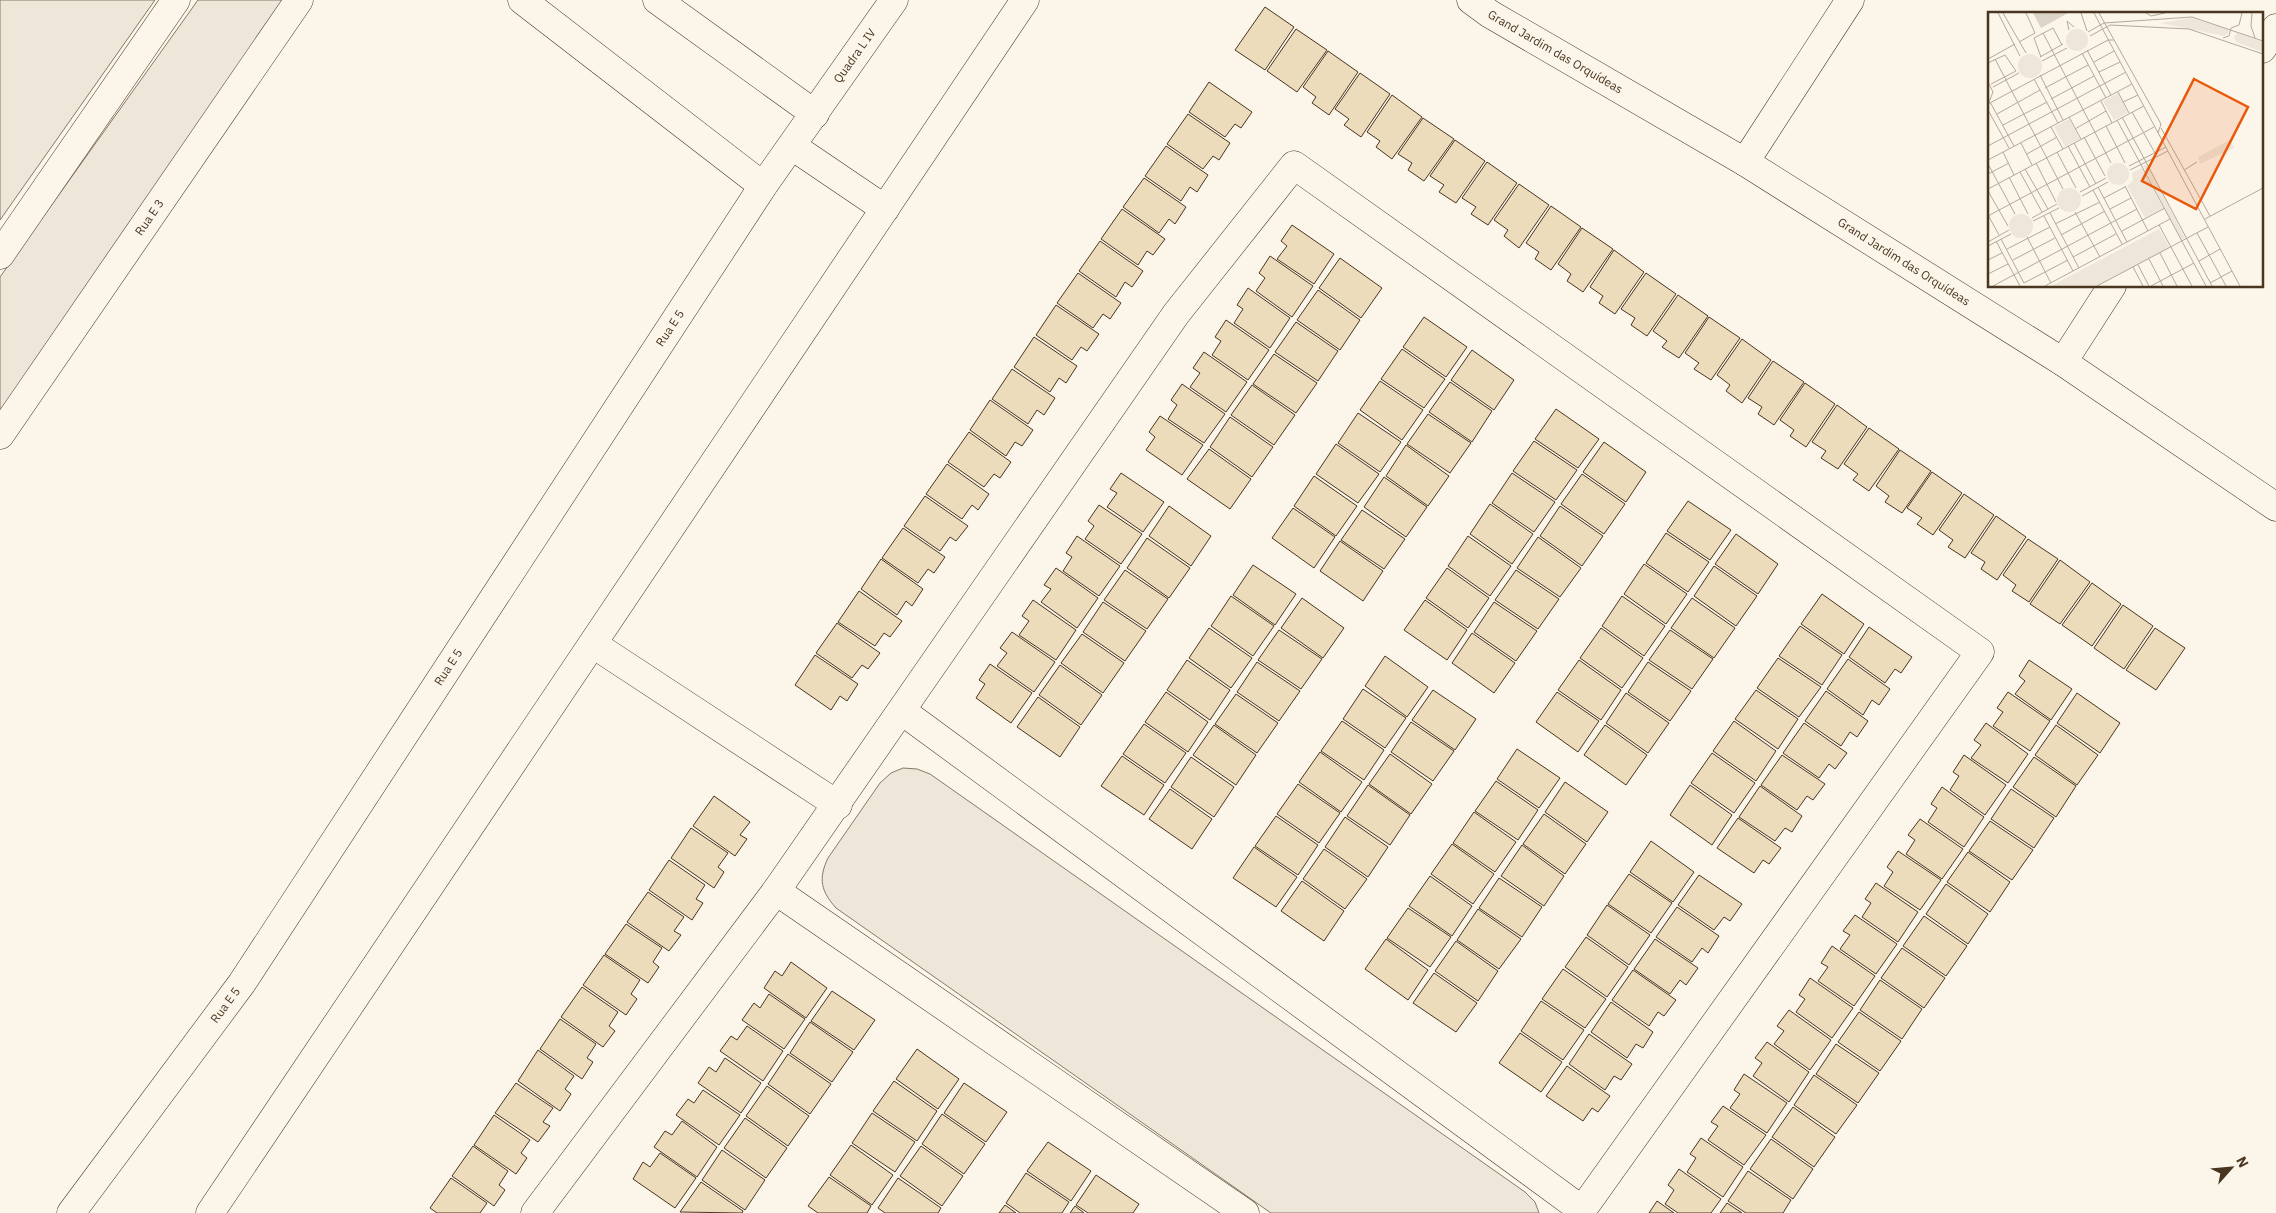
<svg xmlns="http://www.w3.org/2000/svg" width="2276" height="1213" font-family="'IBM Plex Sans',sans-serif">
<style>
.green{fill:#ede6d9;stroke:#887966}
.building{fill:#ecdcbc;stroke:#4a3520}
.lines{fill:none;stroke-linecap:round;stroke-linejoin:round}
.minor-casing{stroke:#4a3520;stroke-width:29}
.minor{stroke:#fbf6e9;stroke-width:28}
.labels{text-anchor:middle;stroke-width:4;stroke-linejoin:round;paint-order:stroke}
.street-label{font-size:12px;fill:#4a3520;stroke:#fbf6e9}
.inset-road{fill:none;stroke:#b4a999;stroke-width:1}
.view{fill:#e8590c;fill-opacity:0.15;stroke:#e8590c;stroke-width:2.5}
.inset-edge{fill:none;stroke:#4a3520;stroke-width:2.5}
</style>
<rect width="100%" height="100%" fill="#fbf6e9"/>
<path class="green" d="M0 0H155L0 220Z
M198 0H294L0 412V277Z
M903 768 917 769 930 774 1525 1192 1535 1202 1539 1213H1271L836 908C821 891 818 879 828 858L880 783 891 773Z"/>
<path class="building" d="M1265 7 1294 27 1265 70 1235 50Z
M1296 29 1327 50 1297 92 1267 71Z
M1328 51 1358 72 1329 115 1312 103 1316 97 1303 87Z
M1360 73 1390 94 1361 137 1344 125 1349 119 1335 109Z
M1209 82 1252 112 1241 128 1235 124 1225 137 1189 112Z
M1392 95 1422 117 1392 159 1376 147 1380 141 1367 132Z
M1188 114 1230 143 1219 160 1213 156 1203 169 1167 144Z
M1423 118 1454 139 1424 181 1408 170 1412 163 1398 154Z
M1455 140 1485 161 1456 203 1439 192 1444 185 1430 176Z
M1166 146 1208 175 1197 192 1190 187 1181 201 1145 176Z
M1487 162 1517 183 1488 225 1471 214 1476 207 1462 198Z
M1144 178 1186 207 1175 224 1169 219 1159 233 1123 207Z
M1519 184 1549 205 1519 248 1504 236 1508 230 1494 220Z
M1551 206 1581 227 1551 270 1535 259 1539 252 1526 243Z
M1122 209 1165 239 1153 255 1147 251 1138 265 1101 239Z
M1292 225 1334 254 1314 284 1277 259 1287 246 1281 241Z
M1582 228 1613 249 1583 292 1567 281 1571 274 1558 264Z
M1100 241 1143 271 1132 287 1125 282 1116 297 1079 271Z
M1614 250 1644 272 1615 314 1599 303 1603 296 1590 287Z
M1270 256 1313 286 1292 317 1256 291 1265 278 1259 273Z
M1340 258 1382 288 1361 318 1319 288Z
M1078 273 1121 303 1110 319 1103 314 1093 328 1057 303Z
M1646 273 1676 294 1647 336 1631 325 1635 318 1621 309Z
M1248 288 1290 318 1270 348 1234 323 1243 309 1237 305Z
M1318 290 1360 320 1340 350 1297 320Z
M1678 295 1708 316 1679 358 1662 347 1667 341 1653 331Z
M1056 305 1099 334 1087 351 1081 347 1072 360 1036 335Z
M1424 317 1467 347 1446 377 1403 347Z
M1709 317 1740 338 1711 380 1694 369 1699 363 1685 353Z
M1226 320 1269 350 1248 380 1212 355 1221 341 1215 337Z
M1296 322 1338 351 1318 381 1275 352Z
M1034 337 1077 366 1066 383 1059 378 1050 392 1014 367Z
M1742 339 1771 360 1742 403 1726 391 1730 385 1717 375Z
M1402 349 1445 379 1424 408 1381 379Z
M1472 350 1514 380 1494 410 1451 380Z
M1204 352 1247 382 1226 412 1190 387 1200 373 1193 368Z
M1274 354 1317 383 1296 413 1253 384Z
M1773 361 1804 382 1774 425 1758 414 1762 407 1748 398Z
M1012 369 1055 398 1044 415 1037 410 1028 424 992 399Z
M1380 381 1423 410 1402 440 1360 410Z
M1450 382 1492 411 1472 442 1429 412Z
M1805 383 1835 404 1806 447 1790 436 1794 430 1780 420Z
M1182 384 1225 414 1204 443 1168 419 1177 405 1171 400Z
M1252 385 1295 415 1274 445 1231 415Z
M990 400 1033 430 1022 446 1015 442 1006 456 970 430Z
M1837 405 1867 427 1838 469 1821 458 1826 451 1812 442Z
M1556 409 1599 439 1578 468 1535 439Z
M1358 413 1401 442 1380 472 1338 443Z
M1428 414 1471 443 1450 473 1407 444Z
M1160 416 1203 445 1182 475 1146 450 1155 437 1149 432Z
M1230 417 1273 447 1252 477 1210 447Z
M1869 428 1899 449 1869 491 1853 480 1858 474 1844 464Z
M969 432 1011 462 1000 478 994 474 984 487 948 462Z
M1534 441 1577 470 1556 500 1513 471Z
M1604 442 1646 472 1626 502 1583 472Z
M1336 444 1379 474 1358 503 1316 474Z
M1406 445 1449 476 1428 506 1386 476Z
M1209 449 1251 479 1230 509 1187 479Z
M1900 450 1931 471 1902 513 1885 502 1889 496 1876 486Z
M947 464 989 494 978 510 972 505 962 519 926 494Z
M1932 472 1962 493 1933 535 1917 524 1922 518 1907 508Z
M1121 473 1164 502 1143 532 1107 507 1117 493 1110 489Z
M1512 473 1555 502 1534 532 1492 503Z
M1582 474 1625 504 1604 534 1561 504Z
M1314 476 1357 506 1336 536 1294 506Z
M1384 477 1427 507 1406 537 1364 507Z
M1964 494 1994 515 1965 558 1948 547 1953 540 1939 530Z
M925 496 968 526 956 541 950 537 940 551 904 526Z
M1688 501 1731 530 1710 560 1667 531Z
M1490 504 1533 534 1512 564 1470 534Z
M1099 505 1142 534 1121 564 1085 539 1094 526 1088 521Z
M1169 506 1211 536 1191 566 1149 536Z
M1560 506 1603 536 1582 566 1540 536Z
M1293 508 1335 537 1314 568 1272 538Z
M1362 510 1405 539 1384 569 1341 540Z
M1996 516 2026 537 1997 580 1981 569 1985 562 1971 553Z
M903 528 945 557 934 573 928 569 918 583 882 558Z
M1666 533 1709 562 1688 592 1646 563Z
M1736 534 1778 564 1758 594 1715 564Z
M1077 536 1120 566 1099 596 1063 571 1072 557 1066 553Z
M1468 536 1511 566 1490 596 1448 566Z
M1538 537 1581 568 1560 597 1517 568Z
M1147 538 1190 568 1169 598 1127 568Z
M2028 539 2058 559 2029 602 2012 591 2016 585 2003 575Z
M1340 541 1383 571 1363 601 1320 571Z
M881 559 923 589 912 606 906 601 897 615 861 589Z
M2060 560 2090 582 2060 624 2030 604Z
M1644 564 1687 594 1666 624 1624 594Z
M1253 565 1296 594 1275 625 1233 595Z
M1714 566 1757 596 1736 626 1694 596Z
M1056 568 1098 598 1077 628 1041 602 1051 589 1044 585Z
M1447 568 1489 598 1468 628 1426 598Z
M1125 570 1168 599 1147 629 1104 600Z
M1516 570 1559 599 1538 629 1495 600Z
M2092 583 2121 604 2092 646 2062 625Z
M859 591 902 621 890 637 884 633 875 646 838 622Z
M1822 594 1864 624 1844 654 1801 624Z
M1231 596 1274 626 1253 656 1211 626Z
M1622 596 1665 626 1644 656 1602 626Z
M1302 598 1344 628 1323 658 1281 628Z
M1692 598 1735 628 1714 658 1671 628Z
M1033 600 1076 630 1056 660 1019 635 1029 621 1022 616Z
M1425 600 1467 630 1447 660 1404 630Z
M1103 602 1146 631 1125 661 1083 632Z
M1494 602 1537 631 1516 661 1474 632Z
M2123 605 2153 626 2124 669 2094 648Z
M837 623 880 653 868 669 862 665 852 678 816 653Z
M1800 626 1842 655 1822 685 1779 656Z
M1869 627 1912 657 1901 673 1895 669 1885 683 1849 657Z
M1209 628 1252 658 1231 688 1189 658Z
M1601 628 1643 658 1622 688 1580 658Z
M2155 628 2185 648 2156 690 2126 670Z
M1279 630 1322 659 1301 689 1258 660Z
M1670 630 1713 659 1692 689 1649 660Z
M1012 632 1055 662 1034 692 997 666 1007 653 1000 648Z
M1472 633 1515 663 1494 693 1452 663Z
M1082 634 1124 663 1103 693 1061 663Z
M815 655 858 684 847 701 840 696 831 710 795 685Z
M1385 656 1428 687 1407 717 1365 686Z
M1778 658 1821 687 1799 717 1757 688Z
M1848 659 1890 689 1879 705 1872 700 1863 715 1827 689Z
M1187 660 1230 690 1210 720 1167 690Z
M1579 660 1621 690 1601 720 1558 690Z
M2029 660 2072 689 2051 720 2015 694 2025 681 2019 676Z
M1257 662 1300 691 1279 721 1237 692Z
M1648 662 1691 691 1670 721 1628 692Z
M990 664 1032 693 1011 723 976 698 985 684 979 680Z
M1060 665 1102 695 1081 725 1039 695Z
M1363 689 1406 718 1385 748 1343 719Z
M1433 690 1476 719 1455 750 1412 720Z
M1756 690 1798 719 1778 749 1735 719Z
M1826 691 1868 721 1857 737 1850 732 1841 746 1805 721Z
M1166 692 1208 722 1188 752 1145 722Z
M1557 692 1599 721 1578 752 1536 722Z
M2008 692 2050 721 2030 751 1993 726 2003 712 1997 708Z
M1626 693 1669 723 1648 753 1606 723Z
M2077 693 2120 723 2100 753 2057 723Z
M1236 694 1278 723 1257 753 1215 724Z
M1038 697 1080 727 1060 757 1017 727Z
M1342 721 1384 750 1364 780 1321 751Z
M1734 721 1776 751 1756 781 1713 751Z
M1411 722 1454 751 1433 781 1391 752Z
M1804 723 1847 753 1835 769 1829 764 1819 778 1783 753Z
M1986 723 2028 754 2008 783 1971 758 1981 745 1974 740Z
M1144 724 1186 753 1165 783 1123 754Z
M1214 725 1256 755 1236 785 1193 755Z
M1605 725 1647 755 1626 785 1584 755Z
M2056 725 2098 755 2077 785 2035 755Z
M1517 749 1560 778 1539 808 1497 779Z
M1320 752 1362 782 1341 812 1299 782Z
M1712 753 1755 783 1734 813 1691 783Z
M1390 754 1432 784 1411 814 1369 784Z
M1782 755 1825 784 1813 800 1807 796 1797 810 1761 785Z
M1964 755 2006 785 1985 815 1950 790 1959 776 1953 772Z
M1122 756 1164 785 1144 815 1101 786Z
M1191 757 1234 787 1214 817 1171 787Z
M2034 757 2076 786 2056 817 2013 787Z
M1496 781 1538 810 1518 840 1475 811Z
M1565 782 1608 812 1587 842 1545 812Z
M1298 784 1340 813 1319 843 1277 814Z
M1368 785 1410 815 1390 845 1347 816Z
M1690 785 1732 815 1712 845 1670 815Z
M1760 786 1802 816 1792 832 1785 828 1775 841 1739 817Z
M1942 787 1984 817 1964 847 1928 822 1937 808 1931 804Z
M1170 789 1212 819 1192 849 1149 819Z
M2011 789 2054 818 2034 848 1991 819Z
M714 796 750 822 740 835 747 839 735 856 693 826Z
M1474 812 1516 842 1495 872 1453 843Z
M1544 814 1586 844 1565 874 1523 844Z
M1276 816 1318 845 1298 875 1255 846Z
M1345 817 1388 847 1368 877 1325 847Z
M1738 818 1781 848 1769 864 1763 860 1754 873 1717 848Z
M1920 819 1963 849 1942 879 1906 854 1915 840 1908 835Z
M1990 821 2033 850 2012 880 1969 851Z
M691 828 728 853 718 867 724 872 714 888 671 858Z
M1651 841 1694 872 1673 902 1630 872Z
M1452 844 1494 874 1473 904 1431 874Z
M1522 845 1564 876 1544 906 1501 876Z
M1254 847 1297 877 1276 907 1233 878Z
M1324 849 1367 879 1345 909 1303 879Z
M1898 851 1941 880 1920 910 1884 886 1893 872 1887 867Z
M1968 852 2010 882 1990 912 1947 882Z
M669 860 705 885 696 899 703 903 692 920 649 890Z
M1629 874 1672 903 1651 933 1608 904Z
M1699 875 1742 904 1730 921 1724 917 1714 930 1678 905Z
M1430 876 1472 906 1452 936 1409 906Z
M1499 878 1542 907 1522 937 1479 908Z
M1302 881 1344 911 1324 941 1281 911Z
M1876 883 1918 912 1898 942 1862 917 1871 903 1865 899Z
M1946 884 1988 914 1968 944 1926 914Z
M648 892 684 917 674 931 681 935 669 951 627 922Z
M1607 905 1650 935 1629 965 1587 935Z
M1677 907 1719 936 1708 953 1702 948 1692 962 1656 937Z
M1408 908 1451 937 1430 967 1387 938Z
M1478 909 1521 939 1499 969 1457 940Z
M1855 915 1897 944 1876 974 1840 949 1850 935 1843 931Z
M1924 916 1967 946 1946 976 1903 946Z
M626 924 662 948 653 962 659 967 648 983 605 954Z
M1586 937 1628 967 1607 997 1565 967Z
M1386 939 1428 970 1408 1000 1365 969Z
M1655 939 1698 968 1686 985 1680 980 1670 994 1634 969Z
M1456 941 1498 971 1478 1001 1435 971Z
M1832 946 1875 976 1854 1006 1818 981 1828 967 1821 963Z
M1902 948 1945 978 1924 1008 1881 978Z
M604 955 640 980 631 994 637 999 626 1015 583 985Z
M791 962 827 988 806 1018 764 988 775 971 782 976Z
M1563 969 1606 999 1585 1028 1542 999Z
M1633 970 1676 1000 1664 1016 1658 1012 1649 1026 1612 1000Z
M1434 973 1477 1003 1456 1032 1413 1003Z
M1810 978 1853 1008 1832 1038 1796 1012 1805 999 1799 995Z
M1880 980 1922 1009 1902 1039 1860 1010Z
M582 987 618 1012 609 1026 615 1031 603 1047 561 1017Z
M832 991 875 1020 854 1050 811 1021Z
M769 994 805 1019 784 1049 742 1020 754 1003 760 1008Z
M1541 1001 1584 1030 1563 1060 1521 1031Z
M1611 1002 1653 1032 1643 1048 1636 1044 1627 1058 1591 1032Z
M1789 1010 1831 1040 1810 1070 1774 1044 1784 1031 1777 1026Z
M1859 1012 1901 1041 1880 1071 1838 1042Z
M560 1019 596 1044 587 1058 593 1062 582 1079 540 1049Z
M810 1022 853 1052 832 1082 790 1053Z
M747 1026 783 1051 763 1081 720 1051 731 1036 737 1040Z
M1520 1033 1562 1062 1541 1092 1499 1063Z
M1589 1034 1632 1064 1621 1080 1614 1076 1605 1090 1569 1064Z
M1767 1042 1809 1072 1789 1102 1753 1076 1762 1063 1755 1058Z
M1836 1044 1879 1073 1858 1103 1816 1074Z
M917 1049 959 1079 938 1109 896 1079Z
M538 1050 574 1076 565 1089 571 1094 560 1111 518 1081Z
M788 1054 831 1084 810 1114 768 1084Z
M725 1058 761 1083 741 1113 698 1083 709 1067 716 1072Z
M1567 1066 1610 1096 1598 1112 1592 1108 1583 1121 1546 1096Z
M1744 1074 1787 1103 1767 1133 1730 1108 1740 1094 1734 1090Z
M1814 1075 1857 1105 1836 1134 1794 1105Z
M894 1081 937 1111 917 1141 873 1111Z
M516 1083 553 1108 543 1122 550 1126 538 1142 495 1113Z
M964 1083 1007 1112 986 1142 944 1113Z
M767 1086 809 1116 788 1146 746 1116Z
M703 1090 740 1115 719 1145 676 1115 688 1099 694 1103Z
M1723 1106 1766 1135 1744 1165 1708 1140 1718 1126 1711 1122Z
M1793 1107 1835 1137 1814 1167 1772 1137Z
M872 1113 915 1142 895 1172 852 1143Z
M942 1114 985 1144 964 1174 922 1144Z
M494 1115 530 1140 521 1153 527 1158 516 1174 474 1145Z
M745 1118 787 1148 766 1178 724 1148Z
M682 1121 717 1147 697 1177 654 1147 665 1131 672 1135Z
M1701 1138 1743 1167 1723 1197 1687 1172 1696 1158 1690 1154Z
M1771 1139 1813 1169 1793 1199 1750 1169Z
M1048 1142 1091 1171 1071 1201 1027 1171Z
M851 1145 893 1175 872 1205 830 1175Z
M473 1146 508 1171 499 1185 505 1190 494 1206 452 1176Z
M921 1146 963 1176 942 1206 900 1176Z
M722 1150 765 1180 745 1210 702 1180Z
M660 1153 696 1178 675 1208 633 1179 643 1162 650 1167Z
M1679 1169 1721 1199 1711 1213H1678L1665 1204 1674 1190 1668 1185Z
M1748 1171 1791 1200 1783 1213H1746L1728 1201Z
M1026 1173 1069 1202 1062 1213H1020L1006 1203Z
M1096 1175 1139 1204 1133 1213H1088L1076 1205Z
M829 1177 871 1206 867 1213H818L808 1206Z
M451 1178 487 1203 480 1213H437L430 1208Z
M898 1178 941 1208 938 1213H885L878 1208Z
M701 1182 743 1211 742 1213 680 1212Z
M1657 1201 1674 1213H1649Z
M1727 1203 1742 1213H1720Z
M1005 1205 1016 1213H999Z
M1075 1206 1084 1213H1070Z"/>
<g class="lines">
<g class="minor-casing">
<g id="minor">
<path d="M522 0 763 186"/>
<path d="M657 0 815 114"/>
<path id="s1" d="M1471 0 1490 14 1745 162 2063 362 2276 507"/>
<path d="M2262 49 2276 28"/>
<path d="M792 146 885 209"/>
<path d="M1745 162 1850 0"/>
<path d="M0 255 176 0"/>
<path d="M2063 362 2112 286"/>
<path id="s2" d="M0 435 299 0"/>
<path d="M593 644 838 805"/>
<path d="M902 711 1582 1210"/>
<path d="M776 891 1245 1213"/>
<path id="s3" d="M71 1213 242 983 763 186 894 0"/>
<path d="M210 1213 1025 0"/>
<path d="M535 1213 776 891 1176 314 1294 165 1980 652 1580 1213"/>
</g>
</g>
<use href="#minor" class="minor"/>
</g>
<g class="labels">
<g class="street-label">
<text dy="4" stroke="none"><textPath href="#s1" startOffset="99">Grand Jardim das Orquídeas</textPath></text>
<text dy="4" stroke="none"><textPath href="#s3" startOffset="1398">Quadra L IV</textPath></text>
<text dy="4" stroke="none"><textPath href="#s2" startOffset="264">Rua E 3</textPath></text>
<text dy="4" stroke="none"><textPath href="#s1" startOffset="506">Grand Jardim das Orquídeas</textPath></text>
<text dy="4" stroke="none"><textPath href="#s3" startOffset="1069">Rua E 5</textPath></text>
<text dy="4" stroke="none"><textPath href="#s3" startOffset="664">Rua E 5</textPath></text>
<text dy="4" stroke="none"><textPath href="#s3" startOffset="259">Rua E 5</textPath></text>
</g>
</g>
<g transform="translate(1988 12)">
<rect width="275" height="275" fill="#fbf6e9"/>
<path d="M204 6 240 17 241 20 236 24 172 11ZM78 28a11 11 0 1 1 22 0a11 11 0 1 1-22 0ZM249 21 275 30V40L248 30 246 25ZM30 54a12 12 0 1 1 24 0a12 12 0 1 1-24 0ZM130 81 140 101 126 108 115 89ZM81 107 92 127 77 135 66 115ZM242 128 246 136 212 152 210 145ZM119 162a11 11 0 1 1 22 0a11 11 0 1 1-22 0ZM159 152 197 226 193 228 155 154ZM154 156 175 196 157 206 139 174 145 169 144 161ZM69 188a12 12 0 1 1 24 0a12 12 0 1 1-24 0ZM21 214a12 12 0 1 1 24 0a12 12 0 1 1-24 0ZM171 217 182 236 109 274H63Z" fill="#ede6d9"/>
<path d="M45 1H80L53 16Z" fill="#dcd4c6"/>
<path class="inset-road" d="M10 1 32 44M15 1 38 41M93 1 99 19M106 1 252 274M111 1 173 112 170 121M158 1 163 4 177 1M264 1 263 14 267 26M81 18 79 9 86 15M100 20 116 11 204 5 275 29M55 21 123 151M102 24 122 13 201 17 275 42M235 26 241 24 243 16 251 13 254 1M31 30 47 21 38 1M99 38 123 83M94 41 118 86M52 45 75 32M53 45 46 26 65 16 74 33M0 47 27 32M7 47 75 177M54 49 79 36M106 50 126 39M0 51 17 43 28 59M111 60 132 50M52 63 75 108M46 67 70 111M0 70 5 80 1 90M3 72 28 59M5 75 31 61M57 76 100 53M130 80 141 101M63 87 106 64M113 89 124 111M2 90 26 134M135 90 150 83M0 92 120 28H126M0 98 21 136M144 100 167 141M9 102 52 78M81 105 93 127M134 105 224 274M129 108 218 274M15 113 59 90M118 114 137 151M63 115 75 137M173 116 222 204M87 117 118 99M96 125 117 164M33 131 44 153M86 131 108 172M0 134 138 60M80 134 102 175M15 140 26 163M69 140 88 176M39 142 69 125M0 148 144 72M48 151 68 190M0 152 27 202M141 154 178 135M37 157 60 197M142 158 180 139M196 158 209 150M32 160 54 200M0 162 21 151M21 165 40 202M137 174 160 219M110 175 139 230M0 177 156 94M105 178 134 232M0 179 20 214M92 180 118 166M94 184 120 170M116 186 137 175M122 197 143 186M87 200 112 245M62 201 91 256M0 203 11 223M0 204 166 115M56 204 85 259M44 206 69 192M217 207 275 176M45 209 71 196M67 212 112 190M171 213 204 274M134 219 177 196M209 221 238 274M73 223 117 199M39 225 63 271M13 227 36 271 80 248M8 229 32 274M0 230 21 218M0 234 23 222M19 237 62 215M172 241 189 274M85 245 128 222M161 247 175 274M0 248 14 241M25 248 67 226M211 249 232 237M150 253 161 274M145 255 155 274M0 262 20 252M222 271 244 259M5 274 149 197M57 274 182 207M109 274 220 215M163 274 206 251"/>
<path class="view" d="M206 67 260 95 208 197 154 169Z"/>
<rect width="275" height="275" class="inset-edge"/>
</g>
<g transform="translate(2231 1168) rotate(63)" stroke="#fbf6e9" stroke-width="4" paint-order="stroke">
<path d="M0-4L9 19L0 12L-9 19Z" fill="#4a3520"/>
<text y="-8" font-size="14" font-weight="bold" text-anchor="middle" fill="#4a3520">N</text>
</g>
</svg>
